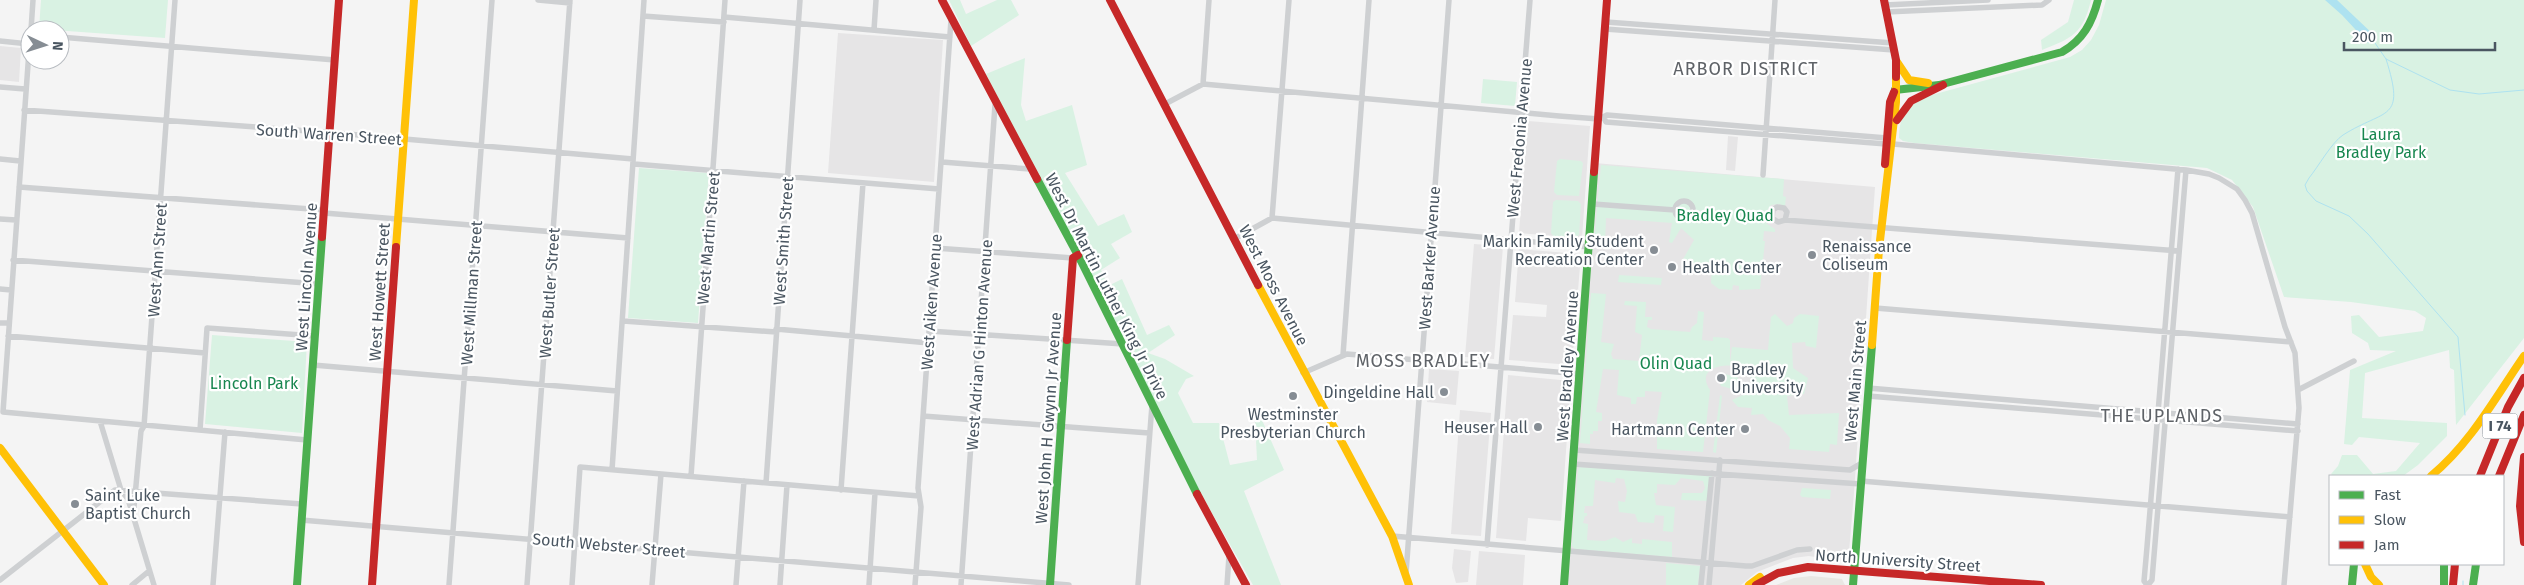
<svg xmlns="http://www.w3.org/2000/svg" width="2524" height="585" font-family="'Fira Sans',sans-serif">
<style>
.commercial{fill:#e8e7e3}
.education{fill:#e6e5e6}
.green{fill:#d9f2e3}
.water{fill:#aee2f0}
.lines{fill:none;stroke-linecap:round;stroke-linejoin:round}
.stream{stroke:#aee2f0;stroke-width:1}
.street{stroke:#ced0d2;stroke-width:5.5}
.fast{stroke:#4caf50;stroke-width:8}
.slow{stroke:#ffc107;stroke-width:8}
.jam{stroke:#c62828;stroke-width:8}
.poi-dot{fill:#868d94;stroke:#fff;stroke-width:2}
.labels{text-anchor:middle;stroke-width:4.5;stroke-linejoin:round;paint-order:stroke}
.shield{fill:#fff;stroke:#808990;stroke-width:1}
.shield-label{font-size:15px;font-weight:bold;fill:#4a5661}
.street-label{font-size:16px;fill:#4a5661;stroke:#fff}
.park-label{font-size:16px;fill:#17864f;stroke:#fff}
.poi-label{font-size:16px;fill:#4a5661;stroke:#fff;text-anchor:end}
.neighbourhood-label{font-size:18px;letter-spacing:1px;fill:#5f6368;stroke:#fff}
</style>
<rect width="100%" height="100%" fill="#f4f4f4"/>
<path class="commercial" d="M1811 576 1842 579 1845 585H1776L1794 578Z"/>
<path class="education" d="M838 33 943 40 934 182 828 173Z
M0 46 21 48 19 82 0 80Z
M1528 121 1590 126 1582 238 1519 233Z
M1728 136 1738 137 1735 171 1726 170Z
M1595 163 1875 187 1854 493 1849 552 1845 559 1840 561 1809 556 1793 558 1757 572 1741 585H1564Z
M1474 244 1503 246 1494 359 1465 357Z
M1519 249 1581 254 1572 365 1509 360 1513 315 1546 317 1547 305 1515 302Z
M1429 369 1459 371 1456 405 1427 402Z
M1508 375 1571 381 1561 521 1528 518 1526 541 1496 538Z
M1460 410 1491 413 1481 536 1451 534Z
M1454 549 1471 551 1468 582 1456 583 1452 568Z
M1479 551 1525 555 1523 585H1476Z"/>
<path class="green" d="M41 0H168L165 38 39 29Z
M949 0H960L966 14 997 0H1011L1019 15 971 46Z
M2074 0H2091C2083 34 2072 38 2042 50L2041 40 2068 22Z
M2106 0H2524V338L2456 425 2454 370 2450 368 2449 350 2365 373 2362 418 2447 423V436L2418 465 2403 476H2333L2331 474 2338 466 2342 455H2357L2373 474 2396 471 2420 443 2359 437 2352 445 2344 444 2350 370 2396 351 2370 350 2368 343 2352 333 2351 316 2359 315 2379 337 2423 331 2426 318 2415 311 2351 302 2284 297 2253 207 2232 180 2207 168 1914 143 1903 141 1899 138C1899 121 1904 109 1917 99L2070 57 2082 50 2091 40 2099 25Z
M1025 58 1021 105 1026 121 1072 105 1087 165 1065 173 1098 226 1124 214 1132 232 1111 244 1120 258 1101 270 1108 286 1122 279 1147 335 1169 325 1175 335 1148 353 1165 359 1194 376 1186 379 1178 393 1193 423H1219L1230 465 1257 460 1255 420H1262L1284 470 1244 491 1281 585H1253L1170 439 1108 306 1024 151 986 74Z
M1483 79 1517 82 1515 106 1481 103Z
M1560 159 1581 161 1583 163 1579 196 1557 195 1554 192 1557 161Z
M1601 165 1784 179 1783 196 1786 197 1785 206 1779 204 1771 205 1765 214 1767 224 1775 229V232L1764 231 1763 241H1765L1760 289 1739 290V286L1733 285 1732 290 1719 289 1711 283 1712 266 1685 264 1682 261 1694 240 1681 228 1672 243 1669 242 1672 223 1606 218 1605 244 1594 243Z
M639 168 709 173 698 323 628 318Z
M1556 200 1578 201 1581 204 1579 235 1576 237 1553 236 1551 233 1553 202Z
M1619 275 1662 278 1661 285 1618 282Z
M1591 293 1606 294 1601 342 1614 344 1611 354 1613 359 1639 361 1642 335 1635 332 1637 306 1624 305 1625 301 1646 302 1645 317H1652V320H1648L1647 327 1651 329 1690 332 1692 327 1697 323 1698 311 1704 312 1702 340 1713 341V337L1728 338 1730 340V363L1732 347 1768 350 1771 317 1775 314 1787 326 1793 323 1794 318 1800 314 1819 316 1816 348 1806 346 1805 342 1792 343 1793 368 1808 378 1804 394 1787 396 1789 415 1839 413 1837 445 1830 444 1829 452 1789 449 1790 438 1780 426 1768 420 1763 414 1751 415 1752 408 1738 407 1732 400 1747 393 1752 382 1749 371C1733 360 1693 365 1710 390L1703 452 1657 449V420L1662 392 1645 391V397H1637L1636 404H1631V398L1617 395 1619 370 1603 369 1596 412 1602 413V421H1598V431H1593V434H1590V444L1580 443Z
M212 335 307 342 302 433 205 424Z
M1725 374 1737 377 1740 381 1738 386 1732 389 1721 386 1718 379Z
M1720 395 1722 396 1716 453 1713 452Z
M1580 467 1712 476 1710 501 1681 500 1682 493H1702L1705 488 1703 481 1681 478 1675 485 1657 484V493H1654L1656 505 1675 507 1673 532 1663 531 1664 516 1655 515 1654 523 1638 522 1635 514 1619 512 1618 501 1625 502 1627 491 1624 479 1616 478 1615 483 1595 480 1593 506H1585L1584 513H1587V516H1585L1583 523 1588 524 1587 540 1605 541 1615 537 1623 542 1632 538V543L1642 544V539L1672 542V557L1575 549 1572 546 1578 470Z
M1802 488 1831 490 1830 499 1802 497 1800 495Z
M1666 563 1700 566 1698 585H1666Z"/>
<path class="water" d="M2325 0H2337L2376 37 2374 43H2368L2342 15Z"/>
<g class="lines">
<path class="stream" d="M2375 43 2386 59 2450 90 2479 94 2524 90
M2386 59C2406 122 2386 108 2343 135 2332 142 2318 167 2309 178L2305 185 2307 191 2316 201 2349 216 2368 234 2458 337 2465 415
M2463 585V581"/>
<path class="street" d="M538 0 570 3
M1885 5 1988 0
M1886 12 2042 5 2049 0
M643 16 724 22
M724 17 950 37
M1606 22 1893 43
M1605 29 1894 50
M31 30 33 0
M874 30 876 0
M60 37 335 60
M0 41 29 44
M1203 84 1209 0
M0 87 25 89
M1165 104 1203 84 1559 116 1599 119 1607 115 1887 138
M24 110 336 133 633 159
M1604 118 1606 122 1886 144
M1893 144 2186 170 2209 174 2219 178 2237 189 2245 200 2252 213 2285 327 2295 353 2299 408 2284 585
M0 159 20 161
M942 162 1030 169
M634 164 939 189
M1763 175 1775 0
M19 187 324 210
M1675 210a9 9 0 1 1 18 0a9 9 0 1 1-18 0Z
M1593 204 1675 210
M324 213 628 238
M1272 218 1289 0
M0 219 16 220
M1785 220 1787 212 1784 208 1777 207 1773 210 1772 218 1778 222 1785 220 2179 251
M1234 239 1272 218 1589 247
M935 248 1073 258
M13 260 319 284
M0 289 11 290
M1875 308 2291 342
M623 321 776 332
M0 323H9
M776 329 929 343
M929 331 1123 344
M8 336 205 353
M1343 355 1369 0
M313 365 617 391
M1303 373 1347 354 1580 374
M1868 388 2298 424
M2298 390 2354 361
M1868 396 2298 431
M3 412 30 37
M3 412 307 440
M923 416 1149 433
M100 421 121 490 128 499 154 585
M200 430 207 328 315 336
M1574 450 1850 470 1862 463
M1573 464 1861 484
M612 470 644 0
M691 476 725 0
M1861 481 2290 517
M766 483 800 0
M841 490 863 183
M133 518 141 431 144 426 175 0
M301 520 1069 585
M1392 536 1746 566H1752L1797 550 1810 549
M1487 545 1530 0
M1406 573 1449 0
M0 580 115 490 302 504
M132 585 149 571
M213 585 225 432
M449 585 492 0
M527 585 570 0
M572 585 580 467 919 496
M652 585 661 474
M736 585 744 481
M780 585 787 485
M869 585 875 493
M915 585 921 507 918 488 951 20
M961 585 995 105
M1138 585 1152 405
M1227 585 1229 556
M1701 585 1712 473
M1709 585 1720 460
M2147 585 2144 581 2147 547 2178 169
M2148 585 2152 580 2186 170"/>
<path class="fast" d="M1895 90 1939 85 2062 52C2083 40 2092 23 2098 0
M1037 179 1081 261 1197 494
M2444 564V585
M297 585 322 237
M1050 585 1067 340
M1564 585 1594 172
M1853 585 1872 345
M2352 585 2354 564
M2473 585 2476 564"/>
<path class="slow" d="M1897 62 1909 80 1928 83
M396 247 414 0
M1258 285 1392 536 1409 585
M1872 345 1879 249 1896 102V77
M0 448 104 585
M2431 476C2471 443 2495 398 2524 356
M2365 564 2371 577 2379 585
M1749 585 1760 577"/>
<path class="jam" d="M942 0 1037 179
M1110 0 1258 285
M1884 0 1896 60V77
M1897 120 1911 101 1943 85
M1885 164 1890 102 1894 92
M1594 172 1607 0
M322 237 339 0
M1067 340 1073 258 1078 255
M2524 457 2520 506 2524 542
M2480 476 2508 407 2524 378
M2499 476 2524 415
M1197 494 1246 585
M372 585 396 247
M1756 585 1778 573 1808 567 2041 585
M2453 585 2455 564"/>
</g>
<g class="poi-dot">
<circle cx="1654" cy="250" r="5"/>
<circle cx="1812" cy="255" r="5"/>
<circle cx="1672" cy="267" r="5"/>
<circle cx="1721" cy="378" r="5"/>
<circle cx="1444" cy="392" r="5"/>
<circle cx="1293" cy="396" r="5"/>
<circle cx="1538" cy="427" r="5"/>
<circle cx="1745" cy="429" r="5"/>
<circle cx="75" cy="504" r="5"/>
</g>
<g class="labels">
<rect class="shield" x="2482.5" y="413.5" width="35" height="25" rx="4"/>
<g class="shield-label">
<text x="2500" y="431">I 74</text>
</g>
<g class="street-label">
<text transform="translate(329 134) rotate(4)" y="6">South Warren Street</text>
<text transform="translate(1519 138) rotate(-85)" y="6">West Fredonia Avenue</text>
<text transform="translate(708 238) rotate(-85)" y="6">West Martin Street</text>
<text transform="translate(783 241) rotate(-86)" y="6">West Smith Street</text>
<text transform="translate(1429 258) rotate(-86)" y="6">West Barker Avenue</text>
<text transform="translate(157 260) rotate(-86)" y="6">West Ann Street</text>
<text transform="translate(306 277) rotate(-86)" y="6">West Lincoln Avenue</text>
<text transform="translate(1274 285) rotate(63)" y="6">West Moss Avenue</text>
<text transform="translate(1107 286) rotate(63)" y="6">West Dr Martin Luther King Jr Drive</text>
<text transform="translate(379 292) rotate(-86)" y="6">West Howett Street</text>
<text transform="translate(471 293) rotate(-86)" y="6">West Millman Street</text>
<text transform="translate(549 293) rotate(-86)" y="6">West Butler Street</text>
<text transform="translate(931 302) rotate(-86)" y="6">West Aiken Avenue</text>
<text transform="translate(979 345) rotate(-86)" y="6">West Adrian G Hinton Avenue</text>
<text transform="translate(1567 366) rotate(-86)" y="6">West Bradley Avenue</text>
<text transform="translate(1855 381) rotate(-85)" y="6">West Main Street</text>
<text transform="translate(1048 418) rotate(-86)" y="6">West John H Gwynn Jr Avenue</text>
<text transform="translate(609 545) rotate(5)" y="6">South Webster Street</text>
<text transform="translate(1898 560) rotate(4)" y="6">North University Street</text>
</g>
<g class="park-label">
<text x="2381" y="140">Laura<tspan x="2381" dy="18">Bradley Park</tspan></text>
<text x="1725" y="221">Bradley Quad</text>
<text x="1676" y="369">Olin Quad</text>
<text x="254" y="389">Lincoln Park</text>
</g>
<g class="poi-label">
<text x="1644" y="247">Markin Family Student<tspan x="1644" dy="18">Recreation Center</tspan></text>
<text x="1822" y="252" text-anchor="start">Renaissance<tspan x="1822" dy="18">Coliseum</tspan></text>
<text x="1682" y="273" text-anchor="start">Health Center</text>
<text x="1731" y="375" text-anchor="start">Bradley<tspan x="1731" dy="18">University</tspan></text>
<text x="1434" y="398">Dingeldine Hall</text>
<text x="1293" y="420" text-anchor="middle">Westminster<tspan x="1293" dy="18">Presbyterian Church</tspan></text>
<text x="1528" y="433">Heuser Hall</text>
<text x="1735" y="435">Hartmann Center</text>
<text x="85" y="501" text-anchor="start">Saint Luke<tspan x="85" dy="18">Baptist Church</tspan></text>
</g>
<g class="neighbourhood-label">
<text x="1746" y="75">ARBOR DISTRICT</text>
<text x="1423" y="367">MOSS BRADLEY</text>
<text x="2162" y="422">THE UPLANDS</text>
</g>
</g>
<rect x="2329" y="475" width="175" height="90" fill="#ffffff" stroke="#b7bbc0"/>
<rect x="2339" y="491" width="25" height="8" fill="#4caf50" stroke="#b7bbc0"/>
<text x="2374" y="500" font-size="15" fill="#4a5661">Fast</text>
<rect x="2339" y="516" width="25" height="8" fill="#ffc107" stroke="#b7bbc0"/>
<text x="2374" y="525" font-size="15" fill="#4a5661">Slow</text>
<rect x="2339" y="541" width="25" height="8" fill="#c62828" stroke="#b7bbc0"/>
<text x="2374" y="550" font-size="15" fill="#4a5661">Jam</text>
<g transform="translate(45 45) rotate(94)"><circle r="24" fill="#ffffff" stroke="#b7bbc0"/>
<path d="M0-4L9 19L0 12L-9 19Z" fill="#868d94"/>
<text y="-8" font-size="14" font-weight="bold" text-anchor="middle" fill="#4a5661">N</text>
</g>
<path d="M2344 42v8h151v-8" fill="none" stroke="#4a5661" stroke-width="2.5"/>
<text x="2352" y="42" font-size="15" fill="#4a5661" stroke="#ffffff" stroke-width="4" paint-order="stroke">200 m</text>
</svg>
